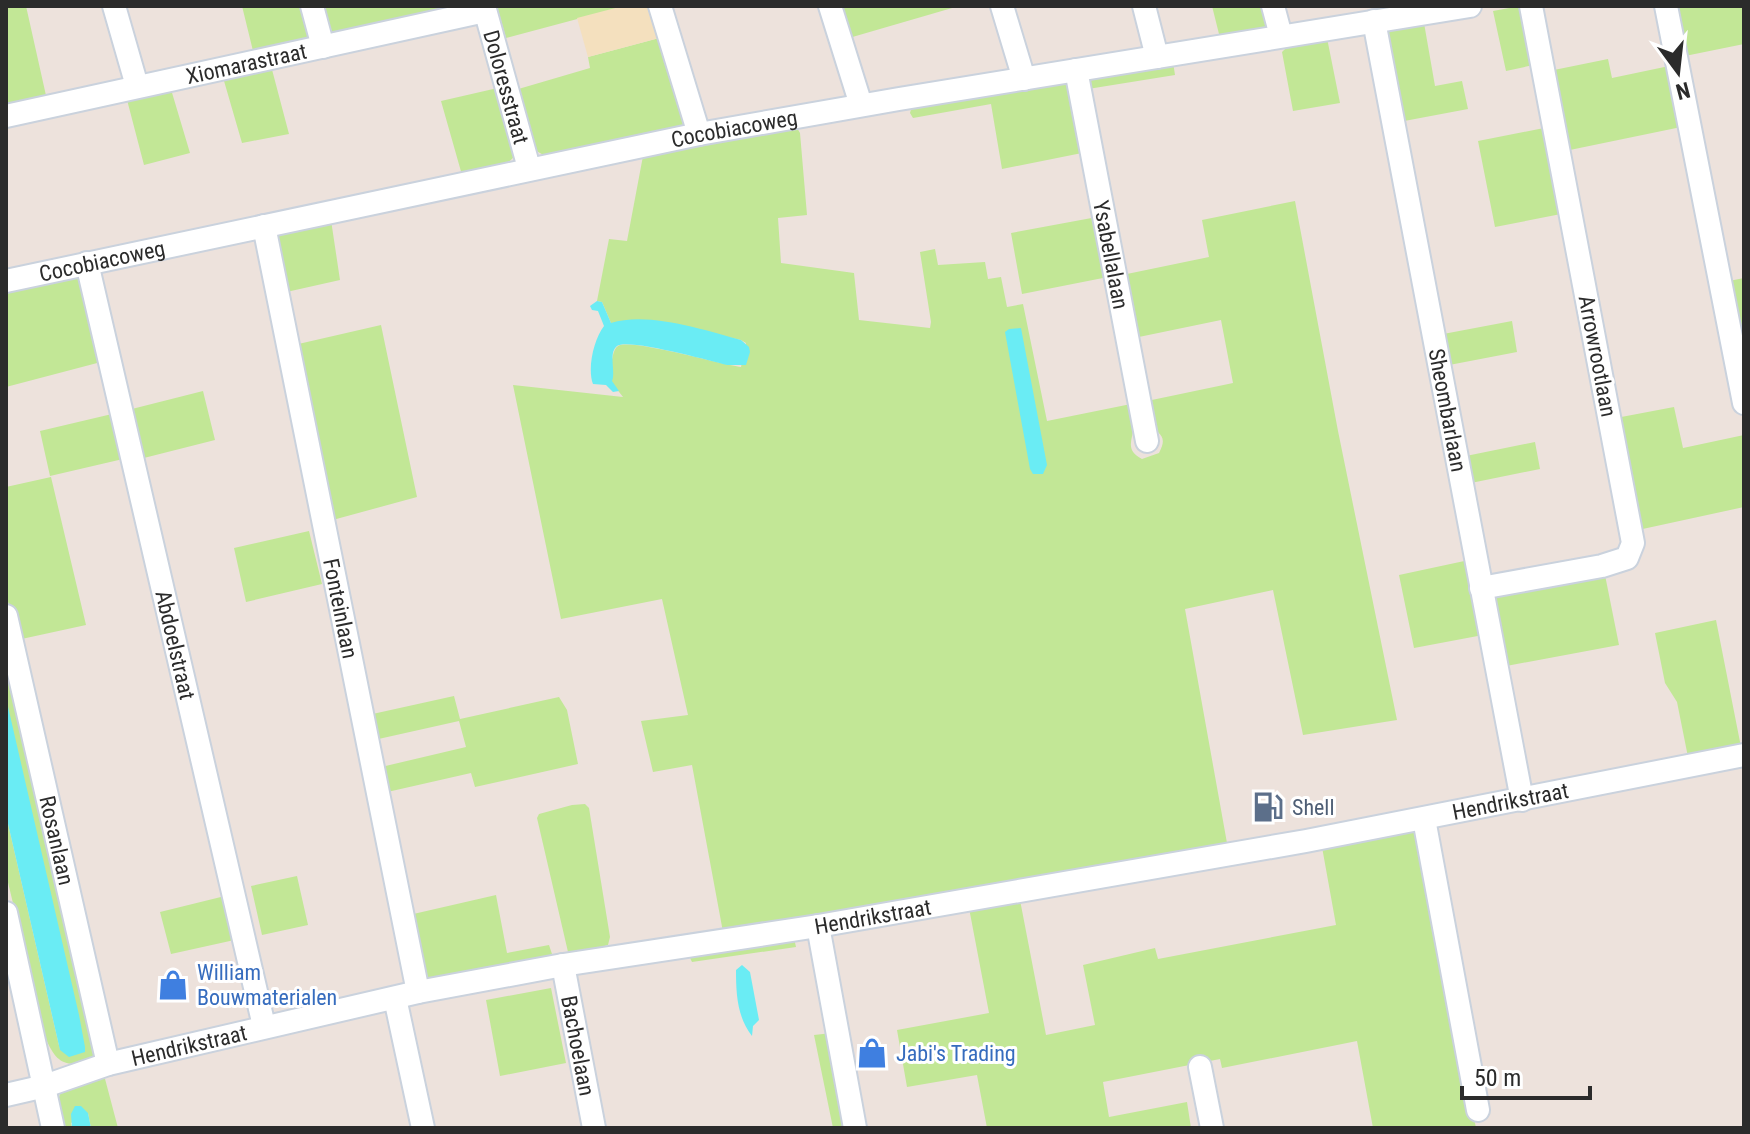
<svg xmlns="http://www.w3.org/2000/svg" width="1750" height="1134" font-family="'Roboto Condensed',sans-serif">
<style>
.green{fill:#c2e796}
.sand{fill:#f4e0be}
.water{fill:#6aecf4}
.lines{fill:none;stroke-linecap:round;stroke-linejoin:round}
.minor-casing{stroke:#cad2dd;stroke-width:26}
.minor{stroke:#fff;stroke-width:22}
.labels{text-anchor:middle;stroke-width:6;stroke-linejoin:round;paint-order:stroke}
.street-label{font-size:22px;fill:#2b2b2b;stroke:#fff}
.service-label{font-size:22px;fill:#4e5e75;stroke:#fff;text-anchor:start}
.shop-label{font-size:22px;fill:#366cbe;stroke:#fff;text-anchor:start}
</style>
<rect width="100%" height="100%" fill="#ede2dc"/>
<path class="green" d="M6 6H26L47 100 6 110Z
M242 6H306L310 36 308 41 254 55Z
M317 6H469L346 36 328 33Z
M497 6H626L506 38Z
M840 6H959L849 38Z
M1212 6H1268L1272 21 1266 30 1220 38Z
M1520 6 1538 64 1506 71 1493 11Z
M1676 6H1744V44L1685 56Z
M1424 23 1435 86 1462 81 1468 109 1399 122 1384 30Z
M663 37 686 124 683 129 545 156 535 150 515 90 590 68 588 57Z
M1327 38 1340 103 1293 111 1282 52 1287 47Z
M1608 59 1612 78 1674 65 1686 126 1565 151 1549 71Z
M270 62 289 134 242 143 222 74Z
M1173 62 1175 75 1088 89 1087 81 1090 76Z
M1062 81 1068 84 1082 153 1002 169 991 104 913 118 910 113 912 106Z
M170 86 190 153 144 165 126 96Z
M502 87 517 152C507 171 481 171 462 175L441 101Z
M1549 127 1566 213 1495 227 1478 141Z
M792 128H797L800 133 807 215 778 218 781 263 854 273 859 320 930 328 931 322 920 252 935 249 938 265 985 262 988 279 1001 277 1007 307 1023 304 1047 421 1131 404C1132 411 1134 419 1134 425 1133 439 1124 450 1142 459L1159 453C1169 434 1157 436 1151 422 1148 417 1148 407 1147 401L1233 383 1221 320 1134 338 1122 275 1209 257 1202 220 1295 201 1338 431 1397 720 1303 735 1273 590 1185 609 1227 843 1220 848 723 932 692 765 653 772 641 721 688 715 662 599 561 619 513 385 623 397C620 393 614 386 612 382 610 374 611 350 618 346 630 338 719 364 741 367L746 343 741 340 655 321 611 323 602 302 597 301 609 239 627 241 643 156Z
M1097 217 1108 277 1022 294 1011 233Z
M331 220 340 280 282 293 278 235 283 231Z
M71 275 79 277 83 283 101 362 6 387V290Z
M1744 278V352L1729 281Z
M1512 321 1517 352 1444 366 1438 335Z
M381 325 417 497 329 521 294 345Z
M203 391 215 440 136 460 124 411Z
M1674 407 1683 448 1744 435V507L1638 530 1616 418Z
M112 414 123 459 50 476 40 431Z
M1535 442 1540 469 1466 484 1461 457Z
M51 477 86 625 17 640 6 593V487Z
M309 531 322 584 246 602 234 548Z
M1469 560 1483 635 1414 648 1399 575Z
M1604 570 1619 645 1501 667 1493 592Z
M1716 620 1741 747 1688 757 1677 702 1665 683 1655 633Z
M6 638 98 1047 89 1062C63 1067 56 1062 45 1037L6 874V815L60 1050 6 698Z
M454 696 460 719 559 697 567 710 578 764 475 787 471 773 383 793 377 768 466 747 459 721 374 740 368 715Z
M585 804 589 808 610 937 608 945 578 954 568 952 537 818 539 814 572 805Z
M1408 831 1418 834 1420 841 1476 1128H1373L1357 1041 1222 1068 1220 1059 1103 1082 1109 1117 1187 1102 1191 1128H987L977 1075 907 1087 897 1030 989 1013 969 908 1020 900 1046 1035 1095 1025 1083 965 1155 948 1158 959 1336 925 1322 847Z
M297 876 308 925 262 935 251 886Z
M229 895 239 939 171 954 160 912Z
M496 895 507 953 549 945 552 954 547 960 427 982 409 915Z
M794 938 796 947 692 962 688 954Z
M551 988 566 1063 500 1076 486 1000Z
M832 1033 850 1128H833L814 1035Z
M104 1075 118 1128H91L88 1113 71 1123 72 1128H61C53 1080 63 1088 104 1075Z"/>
<path class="sand" d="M623 6H654L663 37 588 57 577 18Z"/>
<path class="water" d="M597 301 602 302 611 323C647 311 705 330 741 340L749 347 750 352 746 365H727C710 361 628 338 617 346 608 353 616 372 612 381L619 391 613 392 606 385 593 384C587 368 594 339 604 326L598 311 592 310 590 306Z
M1021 328 1047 465 1043 474H1033L1030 469 1005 332 1009 329Z
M6 698 79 1015 85 1047V1052L69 1057 60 1050 6 815Z
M742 965 750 972 759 1020 753 1026 752 1036C737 1017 736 993 736 970Z
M75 1106H81L88 1113 91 1128H72L71 1114Z"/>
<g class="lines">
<g class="minor-casing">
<g id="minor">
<path d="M114 6 137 86"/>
<path d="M312 6 323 47"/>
<path id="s1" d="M484 6 529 168"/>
<path d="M660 6 699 134"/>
<path d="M830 6 861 105"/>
<path d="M1002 6 1024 79"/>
<path d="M1144 6 1157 57"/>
<path d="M1273 6 1281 36"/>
<path d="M1666 6 1744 403"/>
<path id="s2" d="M1374 21 1522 800"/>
<path id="s3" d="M1076 70 1147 441"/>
<path id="s4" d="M6 116 485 11"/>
<path id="s5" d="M264 226 418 992"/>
<path id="s6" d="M87 263 264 1026"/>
<path id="s7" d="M6 281 699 134 899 99 1470 6"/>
<path d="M1481 588 1602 566 1627 558 1633 543 1531 6"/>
<path id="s8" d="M6 616 108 1064"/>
<path d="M1424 819 1478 1110"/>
<path d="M6 913 53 1128"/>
<path d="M818 926 855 1128"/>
<path id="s9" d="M563 965 594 1128"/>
<path d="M395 998 423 1128"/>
<path d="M1200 1067 1212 1128"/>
<path id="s10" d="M6 1095 45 1086 108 1064 418 992 563 965 818 926 1306 841 1744 755"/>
</g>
</g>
<use href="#minor" class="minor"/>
</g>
<defs>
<g id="fuel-bare" transform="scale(2.4)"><path d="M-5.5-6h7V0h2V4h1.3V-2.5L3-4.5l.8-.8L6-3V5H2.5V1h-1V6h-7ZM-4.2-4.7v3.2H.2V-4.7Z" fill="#5c6f8a" stroke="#fff" stroke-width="2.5" paint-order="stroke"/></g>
<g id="shop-bare" transform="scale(2.4)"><path d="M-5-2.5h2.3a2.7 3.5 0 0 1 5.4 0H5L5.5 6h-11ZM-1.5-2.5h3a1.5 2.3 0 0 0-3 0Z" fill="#3f7fe0" stroke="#fff" stroke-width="2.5" paint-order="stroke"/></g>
</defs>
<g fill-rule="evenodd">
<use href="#fuel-bare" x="1268" y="807"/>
<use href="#shop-bare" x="173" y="985"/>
<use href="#shop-bare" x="872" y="1053"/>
</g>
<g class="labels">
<g class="street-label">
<text dy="8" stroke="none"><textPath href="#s4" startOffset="246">Xiomarastraat</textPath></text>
<text dy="8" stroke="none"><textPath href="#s1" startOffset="84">Doloresstraat</textPath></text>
<text dy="8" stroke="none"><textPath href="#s7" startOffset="744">Cocobiacoweg</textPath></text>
<text dy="8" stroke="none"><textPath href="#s3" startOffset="188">Ysabellalaan</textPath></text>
<text dy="8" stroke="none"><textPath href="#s7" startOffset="98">Cocobiacoweg</textPath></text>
<text transform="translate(1598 356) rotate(79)" y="8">Arrowrootlaan</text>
<text dy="8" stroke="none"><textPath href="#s2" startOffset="396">Sheombarlaan</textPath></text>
<text dy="8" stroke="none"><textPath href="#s5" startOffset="390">Fonteinlaan</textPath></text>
<text dy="8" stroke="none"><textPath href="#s6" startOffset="392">Abdoelstraat</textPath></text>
<text dy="8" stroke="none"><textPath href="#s10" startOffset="1534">Hendrikstraat</textPath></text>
<text dy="8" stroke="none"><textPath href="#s8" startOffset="230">Rosanlaan</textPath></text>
<text dy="8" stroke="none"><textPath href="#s10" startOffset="886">Hendrikstraat</textPath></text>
<text dy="8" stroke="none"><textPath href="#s10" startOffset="190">Hendrikstraat</textPath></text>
<text dy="8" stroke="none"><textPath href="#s9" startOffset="82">Bachoelaan</textPath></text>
</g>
<g class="service-label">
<text x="1292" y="815">Shell</text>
</g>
<g class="shop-label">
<text x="197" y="980">William<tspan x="197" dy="25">Bouwmaterialen</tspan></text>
<text x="896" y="1061">Jabi's Trading</text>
</g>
</g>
<rect width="1750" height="1134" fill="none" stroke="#2b2b2b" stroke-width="16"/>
<g transform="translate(1678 72) rotate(165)" stroke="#ffffff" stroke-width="6" paint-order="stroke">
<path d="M0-6L14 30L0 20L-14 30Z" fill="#2b2b2b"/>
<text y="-12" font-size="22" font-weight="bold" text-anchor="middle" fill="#2b2b2b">N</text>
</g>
<path d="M1462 1086v12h128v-12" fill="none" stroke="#2b2b2b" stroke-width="4"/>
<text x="1474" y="1086" font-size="24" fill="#2b2b2b" stroke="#ffffff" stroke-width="6" paint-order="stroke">50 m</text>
</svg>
